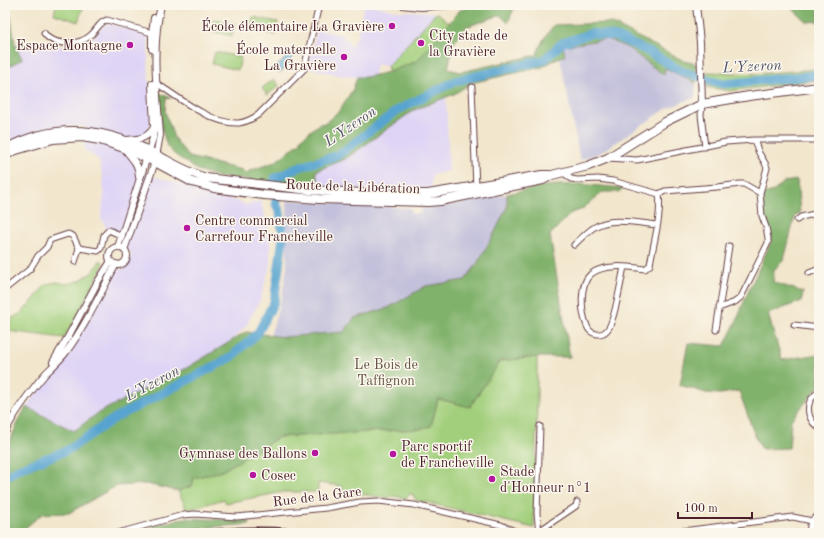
<svg xmlns="http://www.w3.org/2000/svg" width="824" height="538" font-family="'Old Standard TT',serif">
<style>
.built{fill:#dfd4f5}
.industrial{fill:#c3c0db}
.green{fill:#a2cf7c;stroke:#767754}
.forest{fill:#81b26c;stroke:#66684c}
.water{fill:#58a4d0;stroke:#51627e}
.lines{fill:none;stroke-linecap:round;stroke-linejoin:round}
.river{stroke:#58a4d0;stroke-width:9}
.minor-casing{stroke:#633d43;stroke-width:7}
.tertiary-casing{stroke:#633d43;stroke-width:8}
.secondary-casing{stroke:#633d43;stroke-width:9}
.primary-casing{stroke:#633d43;stroke-width:10}
.minor{stroke:#fff;stroke-width:5}
.tertiary{stroke:#fff;stroke-width:6}
.secondary{stroke:#fff;stroke-width:7}
.primary{stroke:#fff;stroke-width:8}
.rail{stroke:#4a1f2b;stroke-width:1.5}
.poi-dot{fill:#b5179e;stroke:#fbf7ec;stroke-width:1.5}
.labels{text-anchor:middle;stroke-width:3;stroke-linejoin:round;paint-order:stroke}
.poi-label{font-size:14px;fill:#4a1f2b;stroke:#fbf7ec;text-anchor:start}
.street-label{font-size:14px;fill:#4a1f2b;stroke:#fbf7ec}
.park-label{font-size:14px;fill:#645443;stroke:#fbf7ec}
.water-label{font-size:15px;font-style:italic;fill:#50546d;stroke:#fbf7ec}
</style>
<rect width="100%" height="100%" fill="#fbf7ec"/>
<filter id="ink" filterUnits="userSpaceOnUse"><feTurbulence type="fractalNoise" baseFrequency=".025" numOctaves="2"/><feDisplacementMap in="SourceGraphic" scale="8" xChannelSelector="R" yChannelSelector="G"/><feConvolveMatrix kernelMatrix="1 2 1 2 8 2 1 2 1" color-interpolation-filters="sRGB"/></filter>
<filter id="wash" filterUnits="userSpaceOnUse"><feTurbulence type="fractalNoise" baseFrequency=".012" numOctaves="4" result="noise"/><feDisplacementMap in="SourceGraphic" scale="16" xChannelSelector="R" yChannelSelector="G"/><feGaussianBlur stdDeviation="0.9" result="paint"/><feColorMatrix in="noise" values="0 0 0 0 0 0 0 0 0 0 0 0 0 0 0 0 0 1.4 0 .05"/><feComposite in="paint" operator="in"/></filter>
<g filter="url(#wash)">
<rect width="100%" height="100%" fill="#f2e6cc"/>
<path class="built" d="M364 5H369L399 11 433 12 435 14 387 66 376 64 374 75 366 77 344 76 308 68 317 30 343 35V39L349 40 348 45 353 46 354 39 357 38Z
M107 23 148 35V61L151 122 136 163 138 172 217 194 247 205 249 204 262 201V206L268 227 270 240V265L260 301 246 326 232 340 185 369 98 413 74 431 26 407 77 340 112 277 117 270 125 268 132 254 123 245H116L119 236 107 229 101 219 104 194 103 178 99 160 84 149 86 126H55L5 144V69L22 59 15 44H52L66 47 77 46 92 39 104 25Z
M446 97 449 171 432 175 431 189 370 187V189L319 186 316 171 345 159 414 110Z"/>
<path class="industrial" d="M607 39 628 48 664 75V68L696 83 695 97 666 109 600 153 580 160 560 57 565 56 563 46Z
M507 194V207L495 232 477 264 465 280 426 286 388 308 354 318 344 332 284 337 270 336 282 297 287 267V200L410 208 412 214 421 213V208L438 207Z"/>
<path class="green" d="M56 5H84L78 22 54 14Z
M438 13 450 24 417 61 389 72 387 66 435 14Z
M253 17 278 22 276 35 250 29Z
M214 19 235 24 232 36 211 31Z
M215 52 241 57 238 70 212 64Z
M819 69V80L730 91 707 87 706 72 757 74Z
M274 79 279 86 267 95 262 88Z
M100 260 104 263 75 320 64 338 7 331 12 318 21 313 31 303 46 284 57 282 66 284 79 281 94 271Z
M537 357V403L534 528 416 500 414 497V495L409 494 406 498 391 496 389 498 345 492 341 486 318 483V492H283L226 503 224 499 187 510 178 491 192 486 194 478 222 471 279 437 420 429 431 426 438 399 470 406 500 361Z"/>
<path class="forest" d="M5 5H9L15 44 22 59 5 69Z
M479 5H521L513 10 508 23 500 15 466 27 453 44 448 69 461 72 537 55C540 43 546 35 554 25L609 23 619 27 684 61 696 64V83L665 68 664 75 628 48 607 39 563 46 565 56 560 57 542 67 471 83 454 94 414 110 345 159 316 171 319 186 218 177 197 170 174 154 167 146 162 130 159 93 171 98 166 99 165 111 174 138 189 157 242 170V172L248 173 249 171 275 162 301 142V139L320 123 324 124 339 111 353 89 357 77H366L389 72 417 61 460 10Z
M777 5H819V21L807 22 788 5Z
M797 180 800 213 795 216 784 260 774 270 773 282 803 292 802 301 768 314 782 360 819 354V386L791 420 789 448 762 449 756 439 739 391 720 394 706 393 680 385 688 343 724 346 737 320 745 299 771 242 769 226 764 215 763 194 774 191 784 182Z
M578 184 623 188 619 192H603L581 210 571 213 550 235 570 357H537L500 361 470 407 438 399 431 426 420 429 279 437 222 471 194 478 192 486 178 491 146 484 116 486 69 513 42 514 19 533H12L7 531 5 521V462C8 442 17 424 26 407L74 431 98 413 185 369 246 332 284 337 344 332 354 318 388 308 426 286 465 280 477 264 495 232 507 207V194L543 186Z
M183 518 249 521 250 524 202 528 171 533H127Z"/>
<path class="water" d="M285 54 292 56 290 64 279 73 275 67 284 60Z"/>
<g class="lines">
<path class="river" d="M5 477 18 469 68 450 115 418 230 358 258 333 274 302 283 238 280 212 276 204 275 178 297 168 338 155 398 110 455 81 544 60 562 43 592 33 617 37 647 51 681 71 723 84 819 75"/>
</g>
</g>
<g filter="url(#ink)">
<g class="lines">
<g class="minor-casing">
<path id="minor" d="M44 33C53 47 80 45 91 35 97 30 99 22 107 20L152 33
M156 83C178 97 212 125 239 123 246 122 252 119 258 115L304 69 319 5
M472 87 476 188
M702 104 701 115 705 147
M609 158 637 160 726 142 754 140H819
M563 172 571 179 577 180 598 179 613 181 659 194C662 216 653 244 650 265L645 269C630 267 604 263 591 274 579 284 581 312 587 326 590 335 602 337 608 329 615 320 621 280 624 267
M659 194 665 191 717 187 740 184H744L760 193
M797 220 801 217 819 213
M574 245C580 239 586 233 593 228 610 216 637 223 657 225
M75 262 79 248
M809 273 819 269
M5 289 30 269 38 256 47 247 50 240 68 234 73 236 79 248 98 251 101 248 104 235 109 230 122 236
M719 308 735 302 741 297 768 243V238L766 227 762 216 760 193 767 168 765 163 759 153 754 140
M794 325 819 328
M716 330 729 246
M819 391C816 394 812 397 810 401 806 411 810 422 819 428
M539 531 576 506 577 502
M118 533 183 515 195 514 237 517 326 508 360 502 378 501 414 505 501 525 519 533
M539 533 537 513 540 426
M667 533 793 517 812 521"/>
</g>
<g class="tertiary-casing">
<path id="tertiary" d="M402 5 421 7 449 5
M696 5 700 42 702 104
M152 49V33L154 18
M127 140C139 139 146 139 153 129
M125 149C133 161 138 161 139 177
M118 247 153 138 154 128 152 84
M109 256a9 9 0 1 1 18 0a9 9 0 1 1-18 0Z
M124 250 155 162 160 135C157 92 151 47 161 5
M53 362 68 337 97 283 111 261
M5 432C15 411 30 392 45 374 52 367 60 360 66 352 86 325 100 294 116 264"/>
</g>
<g class="secondary-casing">
<path id="secondary" d="M811 533C810 525 811 520 819 517"/>
</g>
<g class="primary-casing">
<path id="primary" d="M5 149C54 122 103 127 151 152 169 161 186 172 206 178L310 190 378 194H428L542 175H549
M5 156 13 151 53 139 82 137 100 140 124 148 155 162 192 182 214 188 264 195 319 199 428 202 440 201 543 180 552 175 588 166 608 158 665 122 702 104 749 96 819 87"/>
</g>
<use href="#minor" class="minor"/>
<use href="#tertiary" class="tertiary"/>
<use href="#secondary" class="secondary"/>
<use href="#primary" class="primary"/>
<path class="rail" d="M188 533C237 524 285 526 334 533"/>
</g>
</g>
<g class="poi-dot">
<circle cx="392" cy="26" r="4"/>
<circle cx="421" cy="43" r="4"/>
<circle cx="130" cy="45" r="4"/>
<circle cx="344" cy="57" r="4"/>
<circle cx="187" cy="228" r="4"/>
<circle cx="315" cy="453" r="4"/>
<circle cx="393" cy="454" r="4"/>
<circle cx="253" cy="475" r="4"/>
<circle cx="492" cy="479" r="4"/>
</g>
<g class="labels">
<g class="poi-label">
<text x="384" y="31" text-anchor="end">École élémentaire La Gravière</text>
<text x="429" y="40">City stade de<tspan x="429" dy="16">la Gravière</tspan></text>
<text x="122" y="50" text-anchor="end">Espace Montagne</text>
<text x="336" y="54" text-anchor="end">École maternelle<tspan x="336" dy="16">La Gravière</tspan></text>
<text x="195" y="225">Centre commercial<tspan x="195" dy="16">Carrefour Francheville</tspan></text>
<text x="401" y="451">Parc sportif<tspan x="401" dy="16">de Francheville</tspan></text>
<text x="307" y="458" text-anchor="end">Gymnase des Ballons</text>
<text x="500" y="476">Stade<tspan x="500" dy="16">d'Honneur n°1</tspan></text>
<text x="261" y="480">Cosec</text>
</g>
<g class="street-label">
<text transform="translate(353 186) rotate(2)" y="5">Route de la Libération</text>
<text transform="translate(317 496) rotate(-7)" y="5">Rue de la Gare</text>
</g>
<g class="park-label">
<text x="386" y="369">Le Bois de<tspan x="386" dy="16">Taffignon</tspan></text>
</g>
<g class="water-label">
<text transform="translate(752 66) rotate(-3)" y="5">L'Yzeron</text>
<text transform="translate(350 126) rotate(-34)" y="5">L'Yzeron</text>
<text transform="translate(152 383) rotate(-28)" y="5">L'Yzeron</text>
</g>
</g>
<rect width="824" height="538" fill="none" stroke="#fbf7ec" stroke-width="20"/>
<path d="M678 512v6h74v-6" fill="none" stroke="#4a1f2b" stroke-width="2"/>
<text x="684" y="512" font-size="12" fill="#4a1f2b" stroke="#fbf7ec" stroke-width="3" paint-order="stroke">100 m</text>
</svg>
